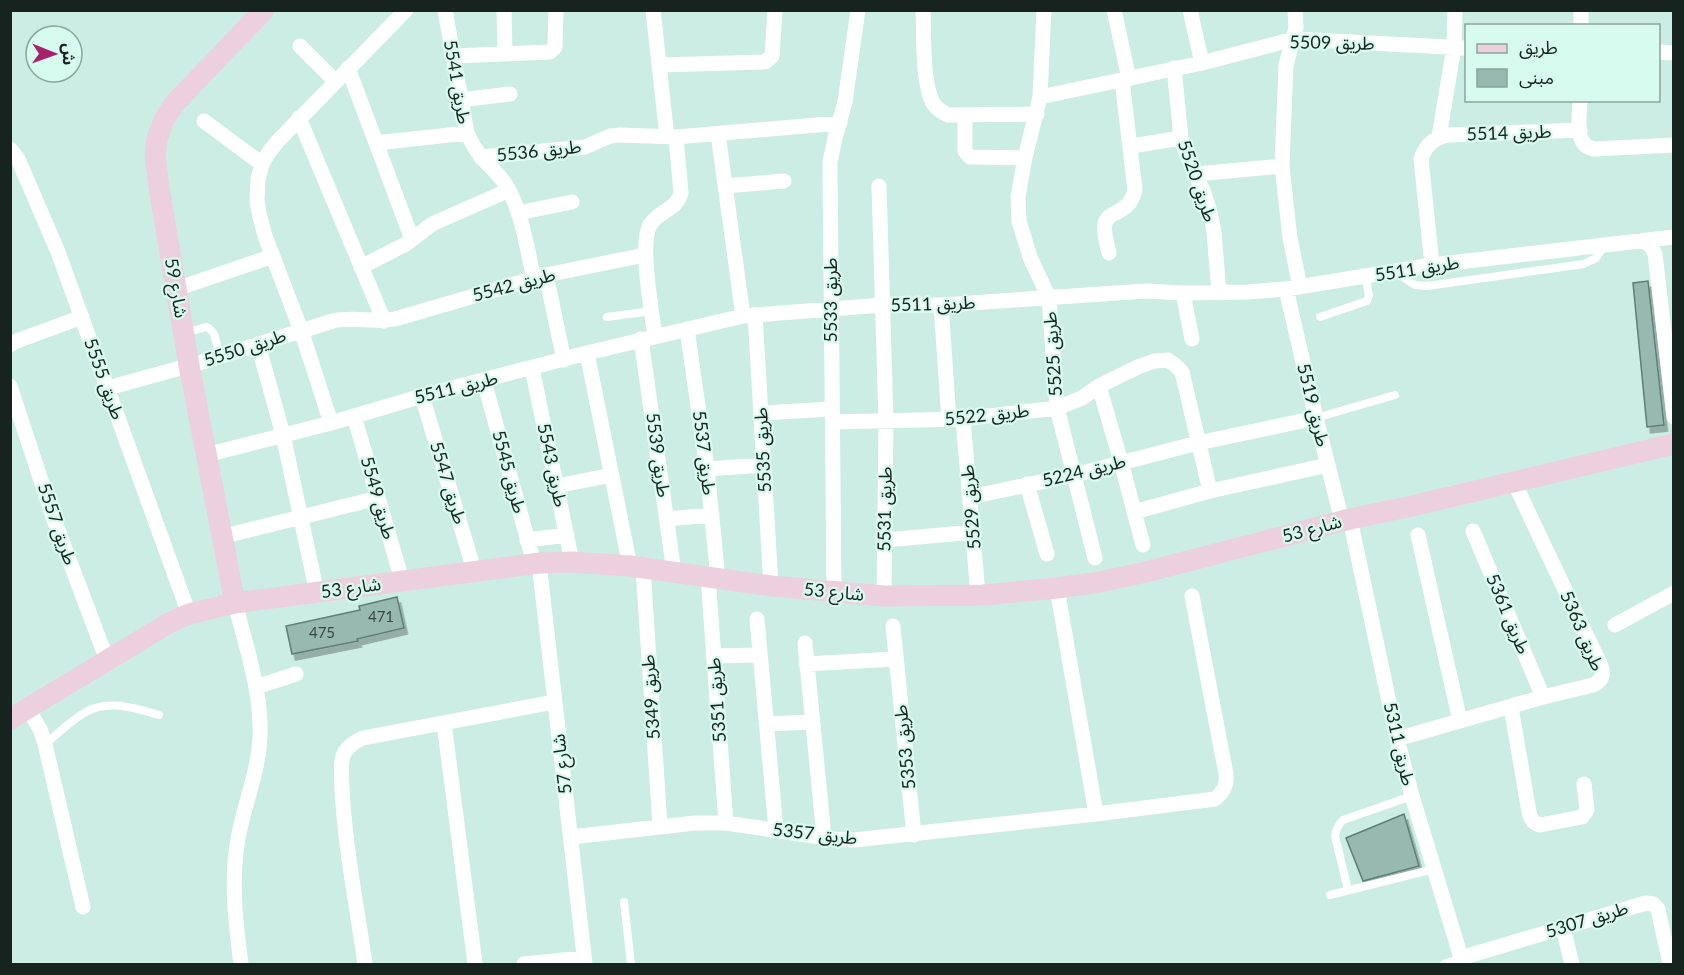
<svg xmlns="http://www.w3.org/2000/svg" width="1684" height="975" font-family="Lato,'Noto Sans Arabic',sans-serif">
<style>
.building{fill:#98b9af;stroke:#5f7e75;stroke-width:1.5;filter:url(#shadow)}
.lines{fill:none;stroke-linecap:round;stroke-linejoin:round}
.lane{stroke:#fff;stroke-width:8}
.street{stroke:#fff;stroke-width:15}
.secondary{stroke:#edd0de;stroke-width:21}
.labels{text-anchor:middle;stroke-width:4.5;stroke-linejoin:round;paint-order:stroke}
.number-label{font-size:15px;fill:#364843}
.street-label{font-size:18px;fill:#16231f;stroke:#d8fbf0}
</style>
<defs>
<filter id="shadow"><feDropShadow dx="3.5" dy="6" stdDeviation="0" flood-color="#0004"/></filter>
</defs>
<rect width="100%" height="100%" fill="#cbede3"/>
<path class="building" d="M1648 281 1664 425 1647 427 1633 283Z
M397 597 404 628 357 639 358 641 292 654 286 626 360 610 359 606Z
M1404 814 1419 866 1363 881 1346 838Z"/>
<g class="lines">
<path class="lane" d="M1395 272 1415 285 1427 286 1584 264 1596 258 1604 246
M607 317 652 311
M1320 317 1367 301 1369 295 1365 276
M185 333 206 327 209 328 214 334 220 356
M1316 418 1395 395
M45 744C58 734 71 720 86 712 108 699 135 708 159 715
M1348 890 1335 836C1336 829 1338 825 1343 820L1412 796
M1330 895 1434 869
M624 902 631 964
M1444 964 1461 958"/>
<path class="street" d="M445 10 467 133C471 142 475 149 481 157 489 166 499 174 506 185 522 211 527 249 534 279
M504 10 505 53
M653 10 667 137
M923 10C924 36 922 82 933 103 937 109 941 112 948 115L1037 114
M1044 10 1040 97 1025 158 1018 196 1019 221 1030 257 1049 298 1057 408 1095 558
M1114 10 1129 79
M1190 10 1202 63
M1295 10 1296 28 1286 65 1282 166 1290 238 1300 287
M1581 26V10
M300 46 335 81
M1658 52 1674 53
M452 56 550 52 555 47 556 10
M659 65 765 62 772 56 775 10
M348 68 412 239
M1174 68 1181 138 1185 151 1204 193 1210 212 1214 232 1219 293
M1040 97 1202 63 1294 39 1466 48
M460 100 510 94
M1580 100C1580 116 1573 146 1594 149L1674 145
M965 115V151L970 157 1025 158
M299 118 384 321
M204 121 262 164
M718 134 743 316
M1439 137 1454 47 1455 10
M376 143 467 133
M1131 146 1181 138
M10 149 18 159 58 252 189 614
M481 157 585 147 610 136 620 135 676 137 840 123
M1196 174 1282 166
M725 186 784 181
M879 186 886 421 884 596
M518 213 572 202
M1644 240 1652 248 1655 254 1674 417
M1109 253C1107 244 1103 232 1105 224 1107 210 1129 216 1135 190L1122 80
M1432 265 1421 159C1426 144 1434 138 1449 135L1580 130
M361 267 406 244 432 224 509 190
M546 275 564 360
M176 289 273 256
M1286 289 1316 418 1342 521
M1183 293 1192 339
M941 305 949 420
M755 314 771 586
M687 329 707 469 718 578
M655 336C652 313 639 243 650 225 658 211 677 210 681 193L676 137
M641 339 674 572
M258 344 283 435 317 593
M10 345 14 342 82 317
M587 353 630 566
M532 368 572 562
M484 381 534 563
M10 386 53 517 107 660
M1099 386 1121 462 1143 545
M108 388 202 362 333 321C354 316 374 323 395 319L546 275 645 255
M422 396 474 570
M761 413 832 409
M354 416 402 580
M963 419 978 595
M833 422 963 419 1057 408 1082 398 1099 386 1140 366 1155 361 1168 360 1175 365 1182 372 1210 491
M331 423 301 330 265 236 260 217 257 201 258 179 262 164 269 152 277 142 406 10
M206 455 331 423 422 396 587 353 743 316 882 305H941L1146 291 1183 293 1248 292 1286 289 1432 265 1674 237
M707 469 764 465
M1027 484 1047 554
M557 486 612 475
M970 497 1074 475 1198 443 1316 418
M1134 512 1210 491 1328 465
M667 519 712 515
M1350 519 1397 739 1412 796 1463 964
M1473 531 1543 697
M1418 535 1460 721
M221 537 378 498
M527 540 567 535
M885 540 974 532
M539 563 585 964
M643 568 660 826
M708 577 726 823
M1057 588 1096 814
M834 593 830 162 835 138 845 102 858 10
M235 603C246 647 262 692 260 738 258 775 242 809 237 845 231 884 236 926 241 964
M757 619 776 830
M1615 625 1674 593
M893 626 914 835
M805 643 824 837
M713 656 760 655
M806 664 896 659
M256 687 296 674
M1511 707 1529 812C1531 820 1533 823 1540 825L1582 817 1587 810 1584 784
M28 709 40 729 45 744 83 907
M444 723 475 964
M766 724 812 722
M1397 739 1543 697 1593 685C1602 681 1604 675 1601 666L1514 482
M571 837 695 823H726L834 839 854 840 1096 814 1215 799C1224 791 1227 786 1226 774L1192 596
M1563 928 1572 964
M1461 958 1646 903 1653 904 1658 909 1670 964
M365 964C357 907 345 847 342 789 342 779 340 766 343 756 346 747 354 742 363 738L554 702
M524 964 584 958"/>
<path class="secondary" d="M235 603 189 365 160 194 155 156 157 139 164 120 174 104 264 10
M10 719 169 623 189 614 235 603 539 563 572 562 630 566 771 586 884 596 983 595 1057 588 1100 582 1146 572 1350 519 1412 506 1674 444"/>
</g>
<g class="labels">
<g class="number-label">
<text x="381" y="622">471</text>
<text x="322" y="638">475</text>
</g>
<g class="street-label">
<text transform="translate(1332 43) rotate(1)" y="6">طريق 5509</text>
<text transform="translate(457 82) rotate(80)" y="6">طريق 5541</text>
<text transform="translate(1509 133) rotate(-2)" y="6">طريق 5514</text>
<text transform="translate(539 151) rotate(-6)" y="6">طريق 5536</text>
<text transform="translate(1197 181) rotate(71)" y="6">طريق 5520</text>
<text transform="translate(1417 269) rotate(-9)" y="6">طريق 5511</text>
<text transform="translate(514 285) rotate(-15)" y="6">طريق 5542</text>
<text transform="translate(176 288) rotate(80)" y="6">شارع 59</text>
<text transform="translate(831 300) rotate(-90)" y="6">طريق 5533</text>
<text transform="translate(933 304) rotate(-2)" y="6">طريق 5511</text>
<text transform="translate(245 348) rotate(-18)" y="6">طريق 5550</text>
<text transform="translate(1053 354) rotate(-94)" y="6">طريق 5525</text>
<text transform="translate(104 379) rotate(70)" y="6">طريق 5555</text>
<text transform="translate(456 388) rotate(-14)" y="6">طريق 5511</text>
<text transform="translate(1313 405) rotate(76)" y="6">طريق 5519</text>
<text transform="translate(987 415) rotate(-6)" y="6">طريق 5522</text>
<text transform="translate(763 450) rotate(-93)" y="6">طريق 5535</text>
<text transform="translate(704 453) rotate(83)" y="6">طريق 5537</text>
<text transform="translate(658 455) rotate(82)" y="6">طريق 5539</text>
<text transform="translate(552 465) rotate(78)" y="6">طريق 5543</text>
<text transform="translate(1084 471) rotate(-14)" y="6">طريق 5224</text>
<text transform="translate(509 472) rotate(75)" y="6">طريق 5545</text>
<text transform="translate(448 483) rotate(73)" y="6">طريق 5547</text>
<text transform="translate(378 498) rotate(74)" y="6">طريق 5549</text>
<text transform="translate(971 507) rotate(-95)" y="6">طريق 5529</text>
<text transform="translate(885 509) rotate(-89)" y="6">طريق 5531</text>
<text transform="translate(57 524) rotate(71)" y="6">طريق 5557</text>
<text transform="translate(1312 529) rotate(-15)" y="6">شارع 53</text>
<text transform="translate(351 588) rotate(-8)" y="6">شارع 53</text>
<text transform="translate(834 592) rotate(5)" y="6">شارع 53</text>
<text transform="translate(1508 614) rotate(67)" y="6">طريق 5361</text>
<text transform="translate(1582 631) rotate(67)" y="6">طريق 5363</text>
<text transform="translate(651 697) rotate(-94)" y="6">طريق 5349</text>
<text transform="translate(717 700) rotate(-94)" y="6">طريق 5351</text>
<text transform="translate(1399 744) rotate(77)" y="6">طريق 5311</text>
<text transform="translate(905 747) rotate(-96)" y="6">طريق 5353</text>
<text transform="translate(562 764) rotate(-97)" y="6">شارع 57</text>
<text transform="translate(815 834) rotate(6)" y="6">طريق 5357</text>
<text transform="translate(1587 920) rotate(-17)" y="6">طريق 5307</text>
</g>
</g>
<rect width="1684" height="975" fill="none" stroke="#16231f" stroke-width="24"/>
<rect x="1465" y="24" width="195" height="78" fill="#d8fbf0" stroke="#8aa59c" stroke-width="1.5"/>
<rect x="1477" y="44" width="30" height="9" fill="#edd0de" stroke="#8aa59c" stroke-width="1.5"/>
<text x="1519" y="54" font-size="18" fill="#16231f">طريق</text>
<rect x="1477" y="69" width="30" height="18" fill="#98b9af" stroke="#8aa59c" stroke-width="1.5"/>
<text x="1519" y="84" font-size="18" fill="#16231f">مبنى</text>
<g transform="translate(54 54) rotate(91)"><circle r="28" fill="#d8fbf0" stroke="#8aa59c" stroke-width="1.5"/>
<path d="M0-4.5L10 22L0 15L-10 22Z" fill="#a7226c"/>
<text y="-9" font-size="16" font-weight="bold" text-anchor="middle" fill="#16231f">ش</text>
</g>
</svg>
